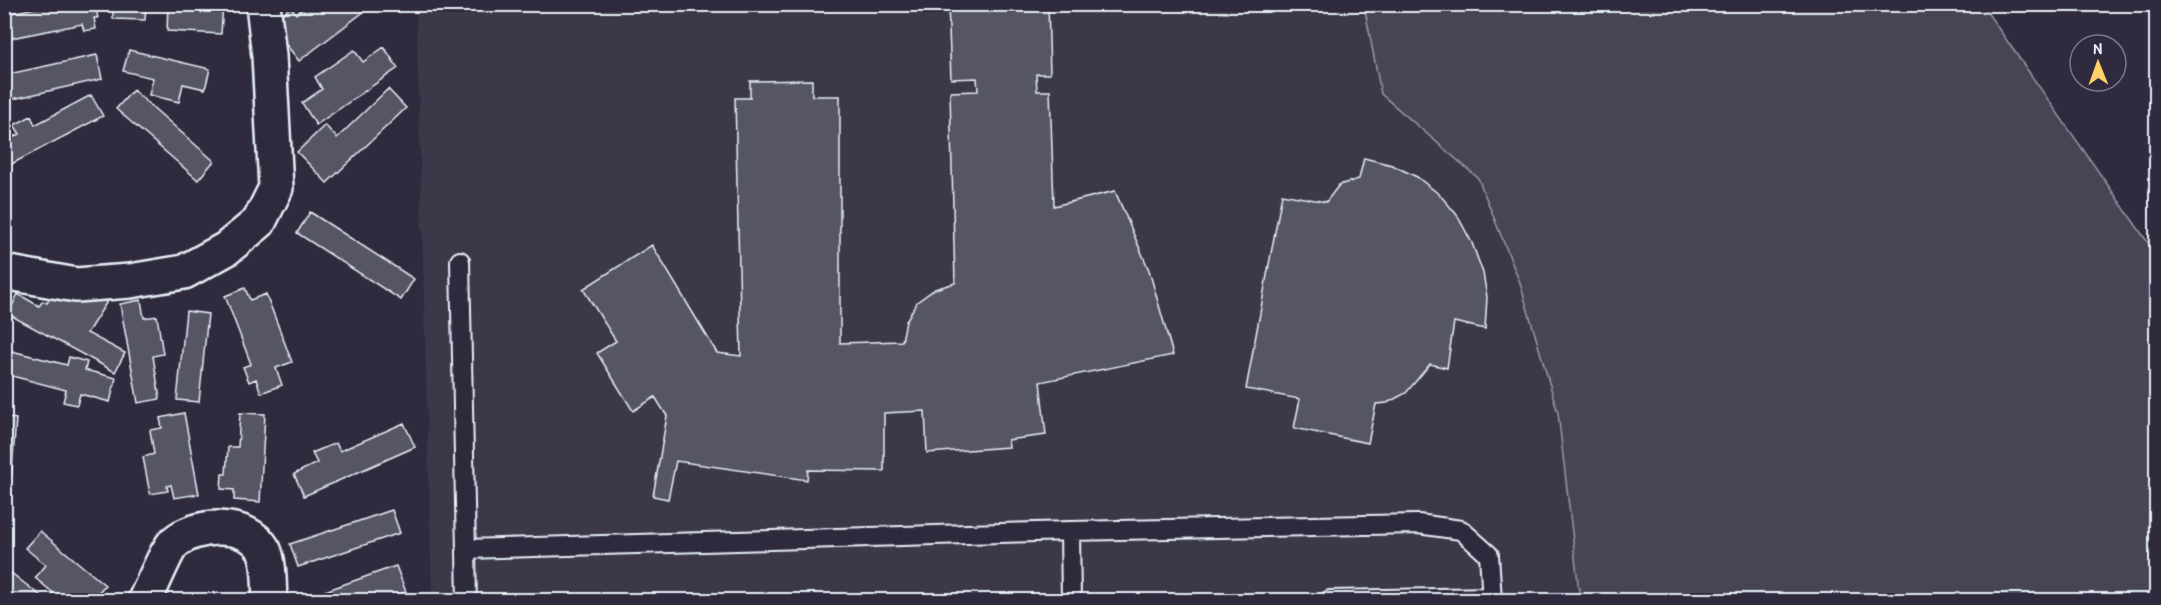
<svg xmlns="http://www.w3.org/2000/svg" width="2161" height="605" font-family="'Patrick Hand',sans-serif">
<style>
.built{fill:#3b3749}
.green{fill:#464455;stroke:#979aa6;stroke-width:1.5}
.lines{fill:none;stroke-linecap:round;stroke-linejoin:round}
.stream{stroke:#9c9fab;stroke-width:10}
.building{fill:#575565;stroke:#e8f1f8;stroke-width:1.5}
.lane-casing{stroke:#e8f1f8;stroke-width:22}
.street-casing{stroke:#e8f1f8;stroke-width:38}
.lane{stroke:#2f2a3d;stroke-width:18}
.street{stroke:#2f2a3d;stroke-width:33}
</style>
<rect width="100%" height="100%" fill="#2f2a3d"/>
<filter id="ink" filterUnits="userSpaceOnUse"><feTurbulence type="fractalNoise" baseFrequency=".0167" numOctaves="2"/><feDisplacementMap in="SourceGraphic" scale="12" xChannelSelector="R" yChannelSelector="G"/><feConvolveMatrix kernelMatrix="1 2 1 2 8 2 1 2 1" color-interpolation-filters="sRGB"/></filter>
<g filter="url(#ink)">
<path class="built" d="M416 5H1364L1381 94 1478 178 1520 283 1558 413 1580 600H432Z"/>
<path class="green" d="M1364 5H1982L2156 254V600H1580L1558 413 1520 283 1478 178 1381 94Z"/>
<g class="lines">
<path class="stream" d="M2156 370 2154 380 2156 399"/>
</g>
<path class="building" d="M54 4H95L98 18H94L96 29 84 31 82 24 11 38 6 14Z
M113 4H146L145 20 113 19Z
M168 4H223L221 34 167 31Z
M309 4H374L299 61 285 43 281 45 273 21 291 7 296 14Z
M948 4H1048L1050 74H1036L1037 91H1050L1054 206 1115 191 1149 270 1173 355 1040 382 1046 435 1008 440 1009 447 927 453 925 411 884 413V471L808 470 807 480 676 461 668 499 653 496 667 416 655 397 633 411 597 353 616 341 583 289 652 245 717 353 741 356 735 98H750V81L812 80V96H840V343L902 341 906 321 917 302 935 289 955 283 950 92 978 91 977 78 951 79Z
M384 47 398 68 316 125 302 103 322 89 315 77 354 50 363 62Z
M129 50 210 69 205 89 183 84 179 102 149 95 153 78 123 71Z
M97 55 102 79 4 101V75Z
M388 89 406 108 327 183 297 152 325 125 337 138Z
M133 90 214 161 198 180 116 109Z
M91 95 103 116 4 168V142L20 134 14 125 31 116 35 125Z
M1364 158 1392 165 1417 177 1440 195 1457 215 1472 243 1483 273 1487 297 1485 329 1454 322 1447 368 1430 364 1406 393 1387 403 1376 404 1368 443 1294 428 1300 399 1246 389 1282 194 1326 202 1339 185 1359 179Z
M310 212 414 279 401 300 297 233Z
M56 288 82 302 89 289 108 300 87 333 125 353 115 372 8 314 18 294 39 306 43 301 47 303Z
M245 288 250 300 266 294 292 362 276 368 282 385 261 393 256 379 249 382 243 367 251 364 225 296Z
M141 300 144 318 157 316 163 354 153 356 160 399 138 403 120 304Z
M186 311 208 314 199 402 177 400Z
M4 349 67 365 69 357 87 362 85 370 116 378 110 402 80 394 77 405 63 402 66 390 4 374Z
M184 413 199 494 174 498 171 485 167 486 168 491 150 494 143 457 154 454 150 430 162 428 160 418Z
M240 413 265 414 260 502 234 500V490L221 489 222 474H226L228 447H238Z
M4 417 16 419 7 533H4Z
M404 423 415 447 304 496 294 474 317 463 312 453 336 443 340 451Z
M392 510 400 533 298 567 290 544Z
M40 531 105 585 92 600H89L77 591 69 600H62L35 578 46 565 25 548Z
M396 566 406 592 382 600H309L308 597Z
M6 569 46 600H12L4 594Z"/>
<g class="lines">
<g class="lane-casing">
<path id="lane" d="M460 261 467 600
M1070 531 1071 600
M466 549 1070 531 1418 524 1461 530 1489 555 1492 600
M1330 600 1492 597"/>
</g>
<g class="street-casing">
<path id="street" d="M4 272 76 285 130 281 184 272 226 249 259 222 276 188 269 56 263 4
M145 600C150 590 167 549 174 543 196 523 248 521 264 550 270 562 269 587 270 600"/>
</g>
<use href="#lane" class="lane"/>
<use href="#street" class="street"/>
</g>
</g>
<rect width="2161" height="605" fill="none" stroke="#2f2a3d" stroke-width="24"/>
<rect x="12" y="12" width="2137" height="581" fill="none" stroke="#e8f1f8" stroke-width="2" filter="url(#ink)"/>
<g transform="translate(2098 63) rotate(359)"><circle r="28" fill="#2f2a3d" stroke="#797a88" stroke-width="1.5"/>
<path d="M0-4.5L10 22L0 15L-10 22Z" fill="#ffd166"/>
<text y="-9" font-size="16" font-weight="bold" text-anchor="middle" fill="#e8f1f8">N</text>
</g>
</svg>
